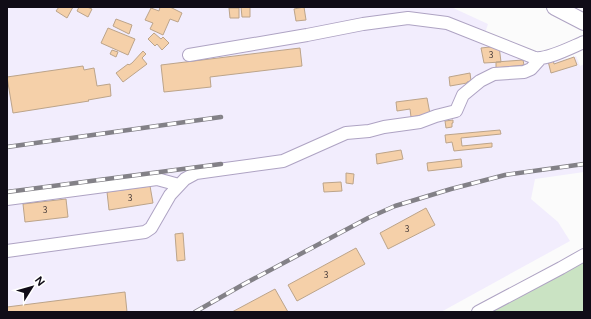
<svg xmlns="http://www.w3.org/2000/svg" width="591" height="319" font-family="Figtree,sans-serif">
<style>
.built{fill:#f2edfd}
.green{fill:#cae3c3}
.building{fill:#f5d0a9;stroke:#bca48a}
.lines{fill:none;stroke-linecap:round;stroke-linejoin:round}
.minor-casing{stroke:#aea3c3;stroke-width:14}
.major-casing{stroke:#aea3c3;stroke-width:18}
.minor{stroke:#fff;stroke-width:12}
.major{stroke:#fff;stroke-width:16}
.rail-casing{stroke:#838187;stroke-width:4.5}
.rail{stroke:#fff;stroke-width:3;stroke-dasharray:9;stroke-linecap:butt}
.labels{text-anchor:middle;stroke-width:4;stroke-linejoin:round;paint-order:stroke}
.number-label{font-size:9px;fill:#493d3c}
</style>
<rect width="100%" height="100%" fill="#fbfbfb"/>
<path class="built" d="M7 7H451L488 24 485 33 540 54 554 58 556 61 576 56 580 66 584 64V172L535 179 531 199 558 222 570 241 441 312H7Z"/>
<path class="green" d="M584 261V310L581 312H490Z"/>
<path class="building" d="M59 7H73L67 18 56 11Z
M79 7H87L92 9 88 17 77 11Z
M160 7H170L182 13 178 22 170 19 163 35 150 29 153 23 145 20 151 8 159 11Z
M241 7H250V17H242Z
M304 7 306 20 296 21 294 9Z
M229 8H239V18H230Z
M116 19 132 25 129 34 113 26Z
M108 28 135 39 128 55 101 43Z
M154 33 161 39 163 37 169 43 162 50 157 44 155 46 148 39Z
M499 46 501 62 484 63 481 48Z
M300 48 302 66 210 77 211 87 164 92 161 65Z
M112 50 118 52 116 57 110 54Z
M143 51 146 54 142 58 147 64 123 82 116 73 128 64 129 65 132 63Z
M574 57 577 65 551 73 548 61 553 59 554 64Z
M523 60 524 65 496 68V62Z
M83 66 84 70 94 68 97 86 110 84 111 96 88 100 89 101 13 113 7 77Z
M470 73 471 81 467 82V83L450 86 449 77Z
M427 98 430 114 411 117 410 109 397 111 396 102Z
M453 120V123H452V127L446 128 445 121Z
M500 130 501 134 461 138 462 146 492 143V147L454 151 452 142 446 143 445 135Z
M401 150 403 159 377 164 376 154Z
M461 159 462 167 428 171 427 163Z
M346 173 354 174 353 184 346 183Z
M341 182 342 191 324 192 323 183Z
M150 186 153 203 109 210 107 192Z
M66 199 68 217 25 222 23 204Z
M426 208 435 225 388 249 380 233Z
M183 233 185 260 177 261 175 234Z
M356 248 365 264 297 301 288 285Z
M275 289 288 312H232Z
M125 292 127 312H7V307Z"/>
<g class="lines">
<g class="minor-casing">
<path id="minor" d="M189 55 307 35 363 24 408 18 447 23 535 58C547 60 572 47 584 42
M7 199 157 179 179 185
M7 251 145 232 151 228 170 195 185 179 196 173 283 161 346 133 369 131 384 127 420 122 436 116 456 111 463 95 480 81 494 74 524 72 531 69 540 59
M478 312 561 268 584 255"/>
</g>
<g class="major-casing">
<path id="major" d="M555 7 584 22"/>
</g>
<use href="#minor" class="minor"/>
<use href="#major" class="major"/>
<g class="rail-casing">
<path id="rail" d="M7 147 221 117
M7 192 221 164
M195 312 244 284 368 218 395 206 451 189 505 175 584 164"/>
</g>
<use href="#rail" class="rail"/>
</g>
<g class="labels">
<g class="number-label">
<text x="491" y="58">3</text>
<text x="130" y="201">3</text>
<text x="45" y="213">3</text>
<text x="407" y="232">3</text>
<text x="326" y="278">3</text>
</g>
</g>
<rect width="591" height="319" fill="none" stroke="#100c17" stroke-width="16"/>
<g transform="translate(32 287) rotate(53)" stroke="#ffffff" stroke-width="3" paint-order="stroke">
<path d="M0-3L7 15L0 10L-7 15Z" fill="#100c17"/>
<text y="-6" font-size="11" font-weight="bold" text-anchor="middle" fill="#100c17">N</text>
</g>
</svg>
